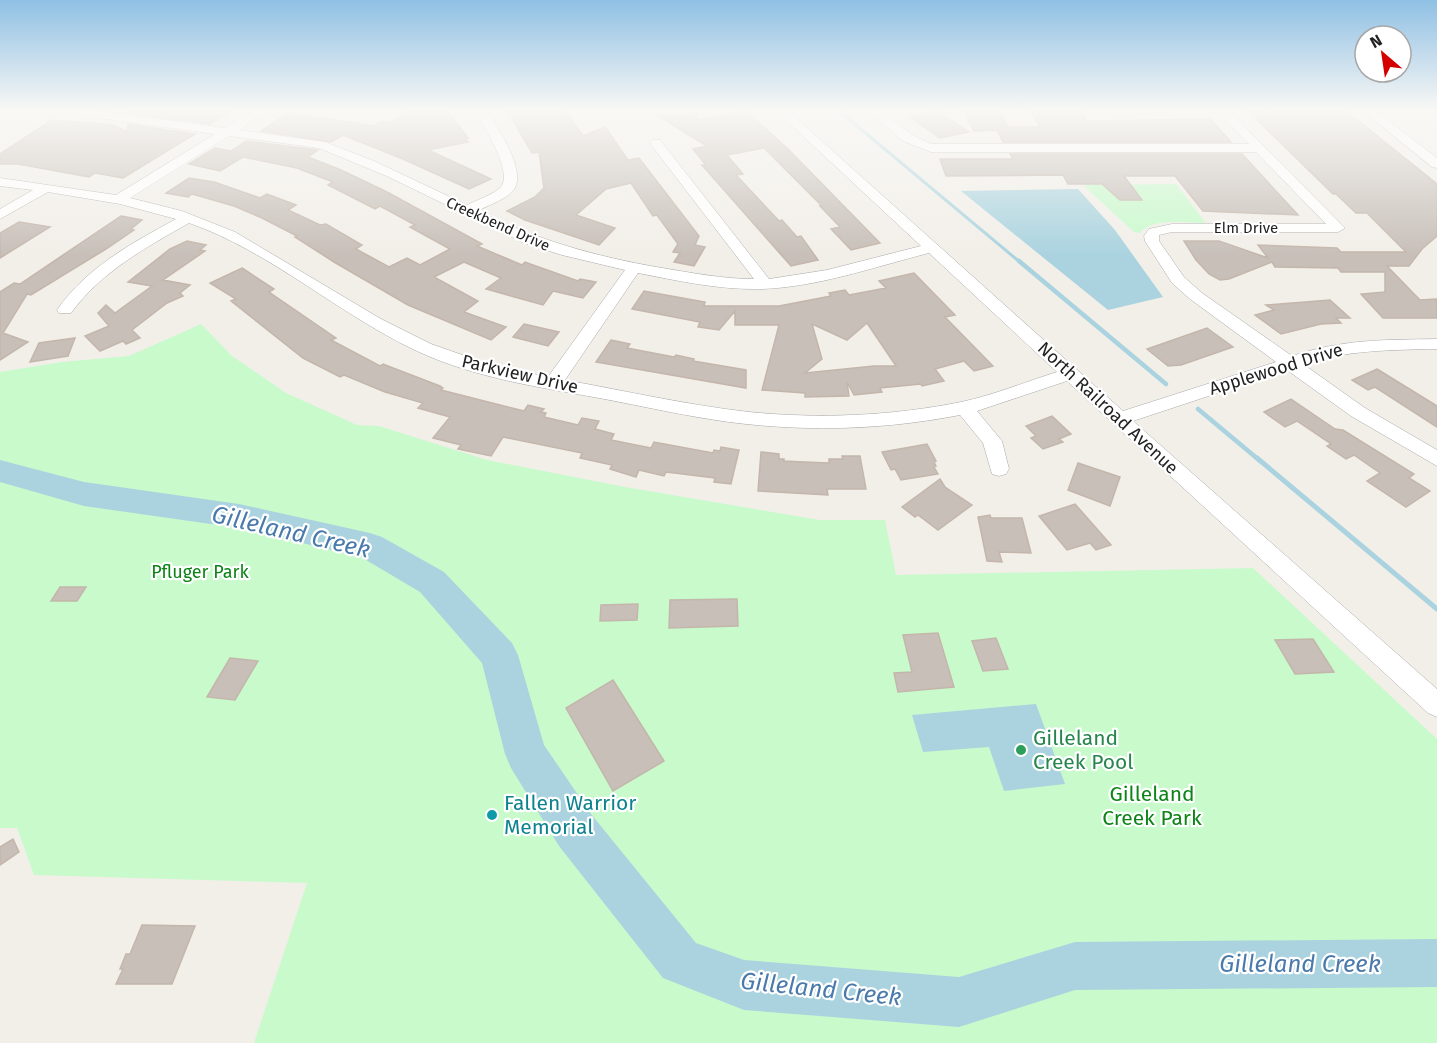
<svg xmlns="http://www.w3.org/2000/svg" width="1437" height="1043" font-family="'Fira Sans',sans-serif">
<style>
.park{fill:#c8facc}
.water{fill:#aad3df}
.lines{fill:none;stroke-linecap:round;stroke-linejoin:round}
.stream-far2{stroke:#aad3df;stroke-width:3}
.stream-far1{stroke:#aad3df;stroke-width:4.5}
.stream{stroke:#aad3df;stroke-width:5}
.river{fill:#aad3df;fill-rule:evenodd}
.building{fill:#c7bfb8;stroke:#c4b6ab;stroke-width:1.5;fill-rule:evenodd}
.minor-casing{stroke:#a9a9a9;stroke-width:1}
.minor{fill:#fff;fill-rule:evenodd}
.leisure-dot{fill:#2e9e5b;stroke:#fff;stroke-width:2}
.culture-dot{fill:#0f9aa8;stroke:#fff;stroke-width:2}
.labels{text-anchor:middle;stroke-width:4.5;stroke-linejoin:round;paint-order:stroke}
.far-street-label{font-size:15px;fill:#222;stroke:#fff}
.street-label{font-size:18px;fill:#222;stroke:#fff}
.park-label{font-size:18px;fill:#0c8416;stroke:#fff}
.near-leisure-label{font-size:21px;fill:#27864d;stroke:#fff;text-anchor:start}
.near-park-label{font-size:21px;fill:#0c8416;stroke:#fff}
.near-culture-label{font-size:21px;fill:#0d838f;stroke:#fff;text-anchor:start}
.near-water-label{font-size:24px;font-style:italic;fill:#4a7aab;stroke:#fff}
</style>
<rect width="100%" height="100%" fill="#f2efe9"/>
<path class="park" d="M1176 184 1206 223C1189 223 1152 217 1140 233L1134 232 1083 185Z
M201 324 232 356 286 393 357 425 379 426 487 460 625 487 820 520H885L896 575 1253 568 1437 739V1043H254L307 883 34 875 17 828H0V372L62 362 129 356Z"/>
<path class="water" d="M1078 189 1115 230 1163 297 1108 310 961 191Z
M1036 704 1065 784 1004 791 989 747 923 752 912 715Z"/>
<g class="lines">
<path class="stream-far2" d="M838 110 1021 263"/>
<path class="stream-far1" d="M1019 261 1166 384
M1198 409 1259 460"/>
<path class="stream" d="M1257 458 1437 609"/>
<path class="river" d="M0 460 84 482 239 504 370 533 382 537 444 572 512 643 518 655 544 745 591 814 696 943 744 960 959 977 1075 942 1437 939V987L1075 990 959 1027 744 1010 663 978 559 846 511 768 505 754 482 663 420 592 361 557 239 528 84 506 0 482Z"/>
</g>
<path class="building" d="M128 110H232L210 124 128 113Z
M408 110H447L468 138 466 139 468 142 428 150 491 179 469 189 403 159 343 135 331 142 261 131 288 113 374 126 381 121 391 123Z
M507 110H565L583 136 605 127 628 160 639 158 699 236 695 245 705 247 694 266 674 262 680 253 673 252 678 244 657 215 653 216 631 183 606 189 576 215 615 228 599 245 525 220 507 211 535 197 544 188 539 152 532 153Z
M963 110H999L1008 127H1040L1030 110H1080L1087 121 1210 119 1231 142H1003L997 130 974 131Z
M1247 110H1345L1437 184V236L1422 249 1409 266H1387L1420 300 1437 299V318H1383L1361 294 1385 292V272H1341L1338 268 1275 267 1272 262 1229 279 1220 280 1209 274 1196 260 1184 241H1219L1268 258 1258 245 1337 248 1341 252H1406L1367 213H1356L1336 194H1333Z
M746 111 788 149 880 243 851 250 831 229 840 227 820 206H822L764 148 727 155 743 174 736 175 779 221 782 220 797 237 801 236 818 260 791 266 702 165H706L693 149 707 146 658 116 698 114 695 120Z
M938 111 969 132 940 138 910 117Z
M52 120 114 125 127 132 128 124 195 134 123 178 95 173 89 177 18 164H0V154Z
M246 141 318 150 308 157 341 170 387 192 482 244 477 246 522 265 525 262 578 281 580 279 596 282 583 298 553 291 543 305 486 289 501 278 464 262 434 277 478 301 464 312 506 327 491 340 408 305 334 262 295 237 297 236 262 218 234 206 192 194 188 197 166 193 189 178 214 182 260 198 267 194 296 205 288 210 320 225 326 224 362 245 356 249 389 267 407 258 420 265 450 249 410 227 415 225 380 206 375 209 328 185 333 182 297 168 243 157 220 171 189 164 215 148 231 151Z
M1010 154H1242L1298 215 1203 211 1175 176H1124L1142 200H1120L1102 184H1068L1063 175 946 176 940 159H1013Z
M121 216 142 220 131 229 134 230 106 249 31 295 27 294 3 333 28 342 0 360V292L14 283 20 284Z
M19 222 50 227 0 258V233Z
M187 241 206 245 200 250 205 251 163 280 190 285 180 293 183 296 167 303 132 330 140 338 126 344 123 341 100 351 85 336 109 326 98 313 106 305 115 313 152 286 128 282 170 249Z
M242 268 274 289 269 292 336 338 331 340 380 366 383 364 440 386 443 388 441 390 524 411 528 405 544 409 541 412 546 413 544 417 578 425 582 418 599 421 595 429 614 434 611 440 651 448 654 442 713 453 714 450 720 451 721 447 739 450 731 484 714 482 715 478 666 472 664 476 639 470 636 477 610 469 612 465 580 458 582 453 503 437 491 456 458 449 461 445 433 438 450 417 418 408 423 403 385 392 344 375 340 377 303 358 231 301 236 299 210 283Z
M914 273 955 315 945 317 993 366 974 371 964 361 935 369 944 381 922 386 921 384 880 388 882 392 854 395 847 382 849 396 805 397V393L762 390 779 325H735V311L719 330 698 327 700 322 632 309 644 291 705 302 704 306H779L831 296 829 293 845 290 849 295 886 288 879 281ZM867 323 896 366H874L805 373 822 359 812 324 847 340Z
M1330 300 1350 318H1336L1341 323 1321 324 1281 334 1255 315 1274 310 1266 305Z
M524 324 559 332 548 346 513 337Z
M1207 328 1233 347 1181 365 1168 366 1147 349Z
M75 338 68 356 30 362 39 343Z
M611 340 630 344 627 348 674 357 676 355 694 359 693 361 746 370V388L596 362Z
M1377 369 1437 406V427L1375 387 1368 390 1352 380Z
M1291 399 1335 429 1343 430 1414 474 1409 478 1430 491 1406 507 1367 481 1380 473 1354 455 1346 459 1327 446 1331 444 1297 421 1285 427 1264 412Z
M1052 416 1071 434 1059 439 1063 442 1043 449 1031 438 1036 436 1026 426Z
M927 444 936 461 934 462 936 466 934 467 938 474 901 480 895 469 891 470 882 452Z
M761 452 779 454V459H784V461L805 462 829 463V459H843L842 456H860L866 489H827L828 495 758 491Z
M1078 463 1120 477 1110 506 1068 490Z
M940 479 945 487 972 505 938 530 918 515 915 517 902 507Z
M1075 504 1111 545 1096 550 1090 543 1067 550 1039 516Z
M990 515 991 518H1022L1031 553 999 552 1002 562 987 561 978 517Z
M60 587H86L77 601H51Z
M737 599 738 626 669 628 670 600Z
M638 604 637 620 600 621 601 605Z
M938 633 954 687 898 692 894 673 912 672 903 635Z
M996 638 1008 669 983 671 972 641Z
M1313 639 1334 672 1295 674 1275 640Z
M230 658 258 661 235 700 207 697Z
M613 680 664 761 613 791 566 708Z
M13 839 19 852 0 865V847Z
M142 925 195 926 172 984H116L123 969H120L126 954H130Z"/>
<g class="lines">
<g class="minor-casing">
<path id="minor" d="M64 110H92L225 128 255 110H268L239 130 325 142 374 161 467 205C477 200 492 195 500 188 515 174 483 125 475 110H487C497 128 531 175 511 193 502 201 488 205 478 211 537 240 597 257 662 268 693 273 723 279 754 279L652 146 650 143 652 140H660L769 279 827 270 921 246 775 110H787L1123 411 1276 362 1190 299 1172 283 1145 241 1144 236 1149 229 1172 224H1326L1256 152H931L903 141 867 110H880L912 135 931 144H1249L1216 110H1228L1345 228 1338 232H1172L1159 235V241L1184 277 1202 293 1292 356C1344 339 1383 340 1437 339V349C1391 350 1347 350 1303 364L1365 408 1437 450V466L1351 416 1287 370 1133 421 1437 689V717L1428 713 1067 381 977 411 1002 441 1009 469 1006 474 999 476 992 474 983 443 960 415C883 430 806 432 729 422 685 416 642 406 599 398 538 387 476 378 419 352 339 315 272 252 189 223 145 248 101 272 71 313H59L57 310C87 267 132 243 176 219L120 204 48 192 0 219V209L33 190 0 186V178L116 195 215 134 70 114ZM229 136 319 148 389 177 524 243 562 255 625 270 548 377 491 365 431 344 381 319 235 232 182 211 130 198ZM929 253 1057 372C1025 382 994 395 961 402 892 416 819 419 749 412 687 405 626 391 565 380L638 273C679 281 720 290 762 289 818 287 874 267 929 253Z
M1362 110H1375L1437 158V168L1432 167Z"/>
</g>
<use href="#minor" class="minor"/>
</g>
<linearGradient id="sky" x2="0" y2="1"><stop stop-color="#8fc0e4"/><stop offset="0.43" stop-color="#f9f8f5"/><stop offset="1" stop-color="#f9f8f5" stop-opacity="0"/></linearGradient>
<rect width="1437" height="256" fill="url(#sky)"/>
<circle class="leisure-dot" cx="1021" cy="750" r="6"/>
<circle class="culture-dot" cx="492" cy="815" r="6"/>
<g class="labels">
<g class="far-street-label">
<text transform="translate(498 224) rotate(24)" y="5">Creekbend Drive</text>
<text x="1246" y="233">Elm Drive</text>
</g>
<g class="street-label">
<text transform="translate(1276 369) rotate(-17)" y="6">Applewood Drive</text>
<text transform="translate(520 374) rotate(13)" y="6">Parkview Drive</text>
<text transform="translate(1108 408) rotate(43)" y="6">North Railroad Avenue</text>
</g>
<g class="park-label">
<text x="200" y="578">Pfluger Park</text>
</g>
<g class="near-leisure-label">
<text x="1033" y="745">Gilleland<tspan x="1033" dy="24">Creek Pool</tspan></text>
</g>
<g class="near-park-label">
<text x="1152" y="801">Gilleland<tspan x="1152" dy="24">Creek Park</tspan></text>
</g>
<g class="near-culture-label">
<text x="504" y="810">Fallen Warrior<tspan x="504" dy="24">Memorial</tspan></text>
</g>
<g class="near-water-label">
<text transform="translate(291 532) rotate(13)" y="8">Gilleland Creek</text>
<text x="1300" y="972">Gilleland Creek</text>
<text transform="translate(821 989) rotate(6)" y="8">Gilleland Creek</text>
</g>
</g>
<g transform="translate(1383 54) rotate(331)"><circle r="28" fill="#ffffff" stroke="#a7a7a7" stroke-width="1.5"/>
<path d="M0-4.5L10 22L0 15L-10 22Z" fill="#d40000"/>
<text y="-9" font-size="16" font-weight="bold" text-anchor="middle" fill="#222222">N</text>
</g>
</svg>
